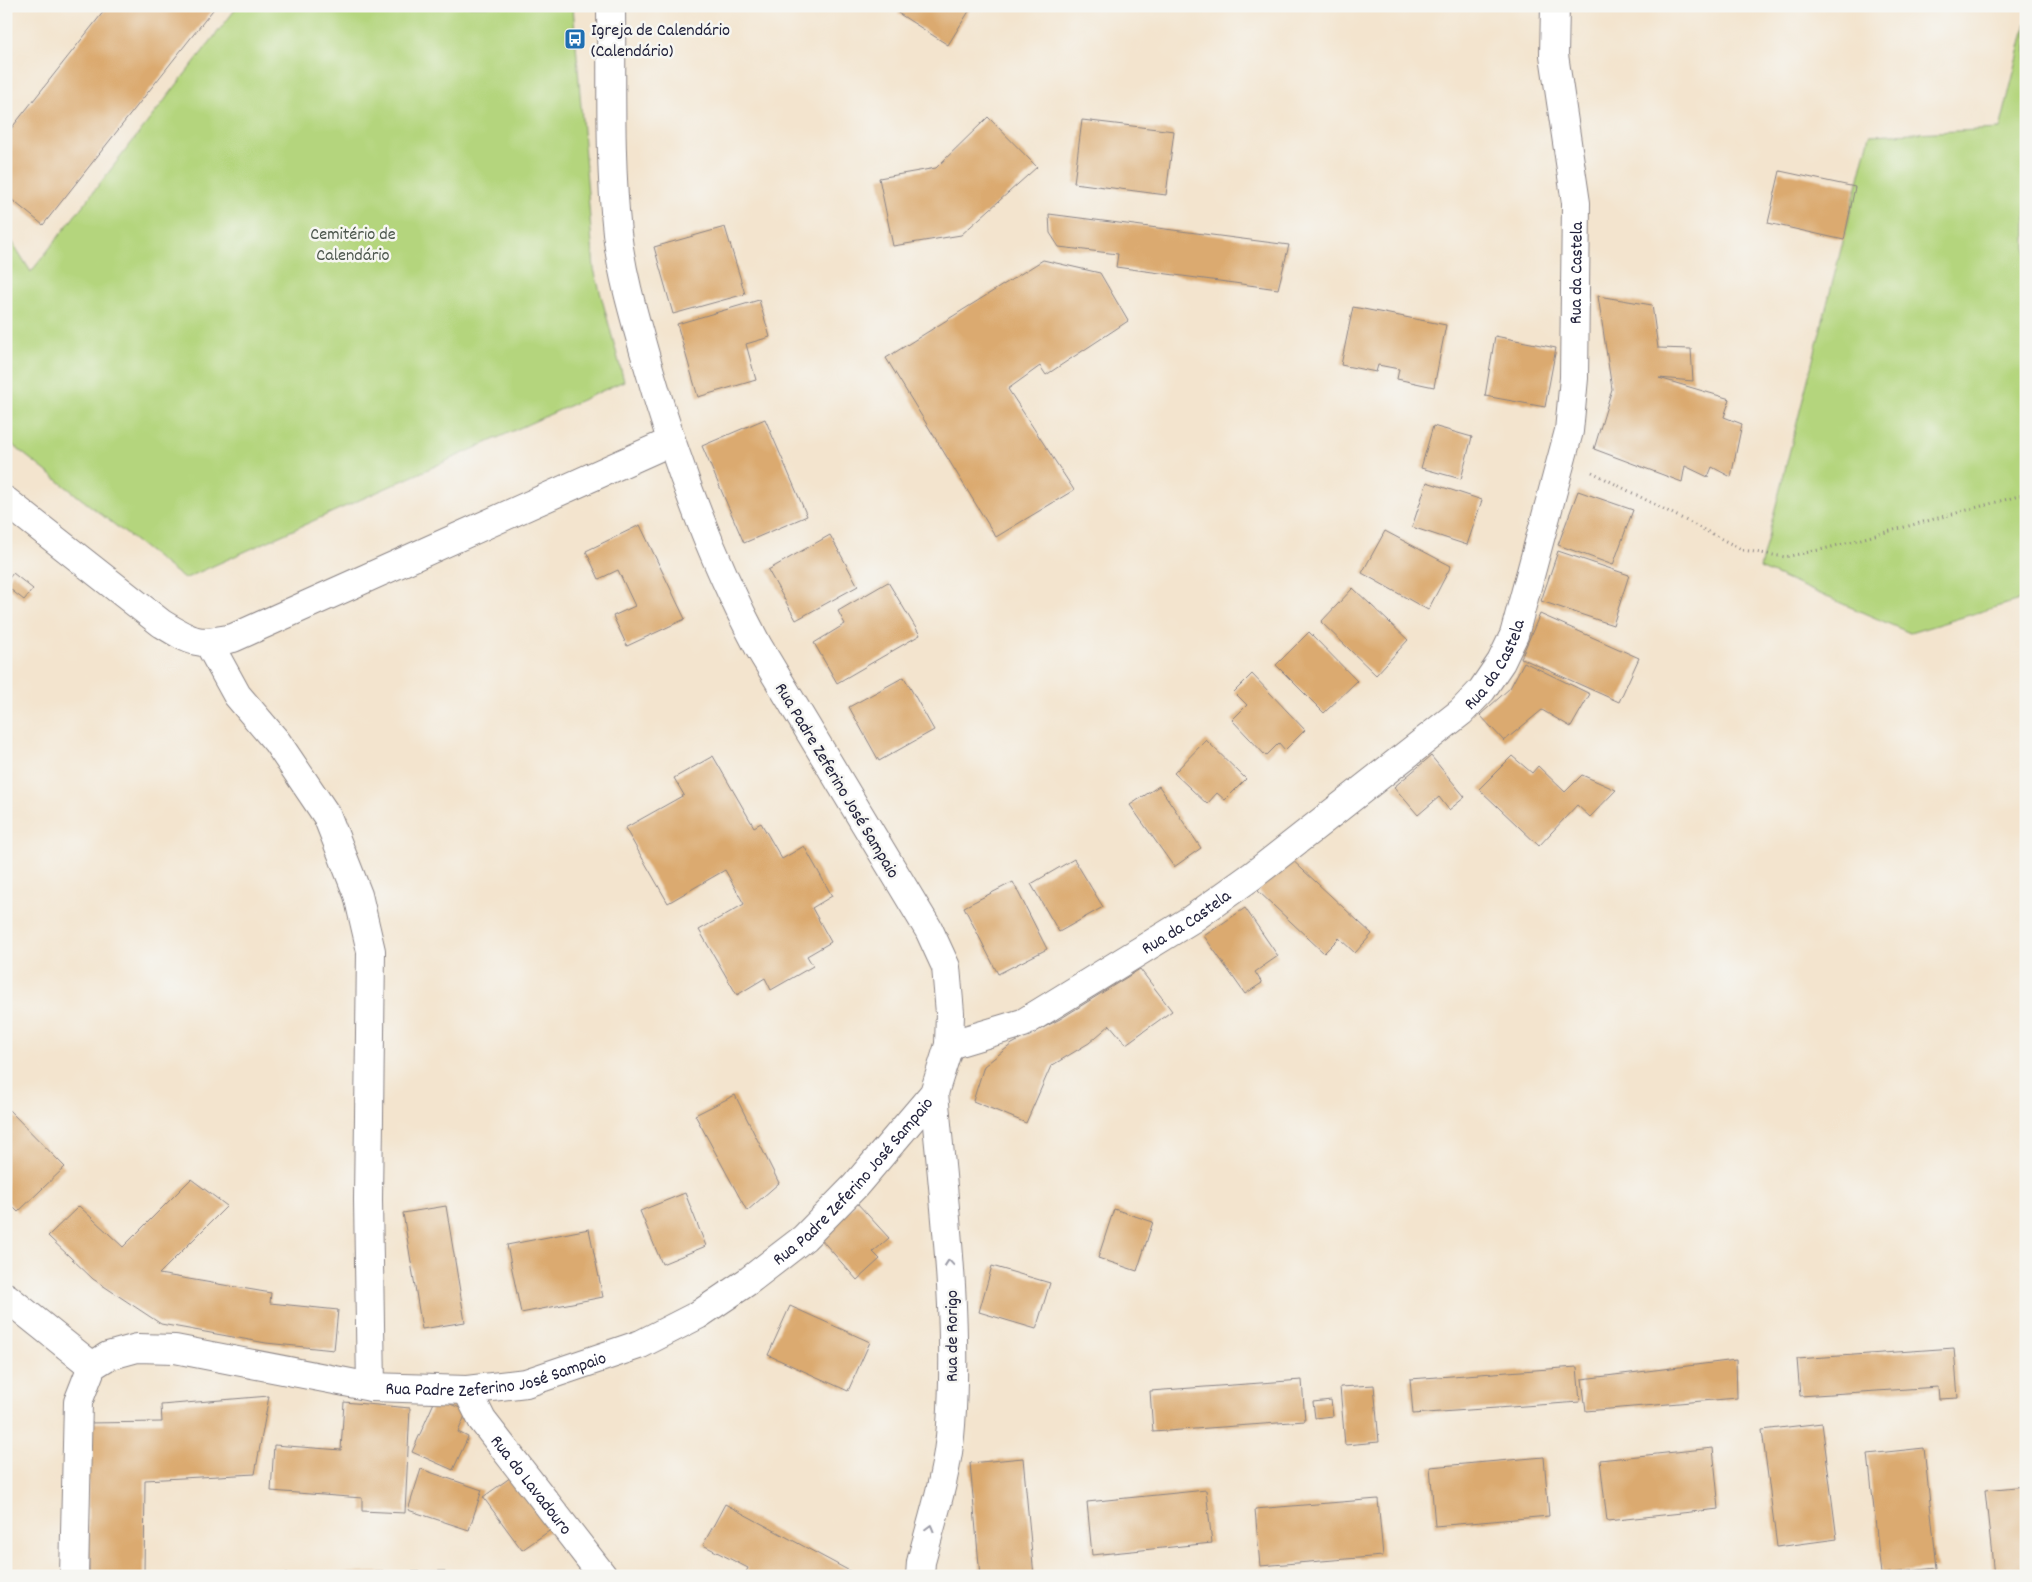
<svg xmlns="http://www.w3.org/2000/svg" width="2032" height="1582" font-family="Dekko,sans-serif">
<style>
.green{fill:#b4d57d;stroke:#6b7c5c}
.building{fill:#dbaa6f}
.lines{fill:none;stroke-linecap:round;stroke-linejoin:round}
.minor-casing{stroke:#8a8384;stroke-width:30}
.path{stroke:#8a8384;stroke-width:3;stroke-dasharray:1 4;stroke-linecap:butt}
.minor{stroke:#fff;stroke-width:28}
.oneway{stroke:#9c9ca7}
.labels{text-anchor:middle;stroke-width:5;stroke-linejoin:round;paint-order:stroke}
.poi-label{font-size:18px;fill:#22223b;stroke:#f6f6f2;text-anchor:start}
.park-label{font-size:18px;fill:#4e584f;stroke:#f6f6f2}
.street-label{font-size:18px;fill:#22223b;stroke:#f6f6f2}
</style>
<rect width="100%" height="100%" fill="#f6f6f2"/>
<filter id="ink" filterUnits="userSpaceOnUse"><feTurbulence type="fractalNoise" baseFrequency=".02" numOctaves="2"/><feDisplacementMap in="SourceGraphic" scale="10" xChannelSelector="R" yChannelSelector="G"/><feConvolveMatrix kernelMatrix="1 2 1 2 8 2 1 2 1" color-interpolation-filters="sRGB"/></filter>
<filter id="wash" filterUnits="userSpaceOnUse"><feTurbulence type="fractalNoise" baseFrequency=".0096" numOctaves="4" result="noise"/><feDisplacementMap in="SourceGraphic" scale="20" xChannelSelector="R" yChannelSelector="G"/><feGaussianBlur stdDeviation="1.12" result="paint"/><feColorMatrix in="noise" values="0 0 0 0 0 0 0 0 0 0 0 0 0 0 0 0 0 1.4 0 .05"/><feComposite in="paint" operator="in"/></filter>
<g filter="url(#wash)">
<rect width="100%" height="100%" fill="#f3e4ce"/>
<path class="green" d="M238 6H573L594 269 624 381 184 579 6 440V232L31 272Z
M2026 23V598L1910 633 1760 568 1870 135 2000 129Z"/>
<g id="blocks">
<path class="building" d="M108 6H216L43 225 6 195V135Z
M903 6H967L971 8 948 45 898 13Z
M988 117 1037 167 961 235 893 246 879 178 936 168Z
M1082 120 1174 131 1166 195 1074 183Z
M1780 171 1855 187 1844 240 1768 223Z
M1049 214 1289 245 1278 289 1116 267 1118 254 1059 247 1050 233Z
M725 227 745 294 673 314 654 247Z
M1043 260 1100 273 1128 321 1046 375 1040 366 1008 389 1074 490 996 537 886 358Z
M1598 296 1652 305 1658 348 1691 349 1693 381 1659 378 1730 399 1724 417 1742 424 1731 477 1712 467 1708 477 1685 466 1682 482 1594 449 1612 389Z
M759 300 770 337 746 344 756 380 698 397 677 324Z
M1353 307 1446 325 1434 387 1397 379 1399 369 1378 365 1376 372 1341 365Z
M1495 336 1556 348 1545 407 1485 396Z
M765 419 807 516 744 543 702 446Z
M1433 426 1472 437 1461 479 1421 468Z
M1427 482 1482 500 1467 545 1412 527Z
M1578 491 1633 510 1613 565 1558 545Z
M640 525 685 619 627 646 613 616 635 606 618 570 599 579 586 551Z
M1385 531 1451 566 1428 610 1362 573Z
M830 535 858 586 796 620 768 570Z
M1558 551 1629 575 1613 625 1541 601Z
M13 573 33 589 24 600 6 586V582Z
M888 582 920 635 837 683 814 643 845 624 838 611Z
M1353 588 1408 640 1376 675 1321 622Z
M1540 614 1639 658 1619 702 1521 658Z
M1309 632 1357 681 1324 713 1276 665Z
M1524 662 1590 694 1571 727 1542 710 1504 741 1480 715 1510 688Z
M1252 674 1305 730 1285 750 1279 743 1266 756 1232 720 1247 705 1234 692Z
M904 677 934 730 879 761 849 707Z
M1206 740 1246 779 1225 800 1217 793 1207 804 1174 773Z
M713 756 754 827 761 823 782 859 804 846 832 896 812 908 831 942 807 956 813 966 771 990 765 978 737 995 699 930 744 904 725 870 668 903 625 828 684 795 674 778Z
M1431 756 1465 797 1449 810 1439 797 1418 815 1394 787Z
M1512 756 1532 773 1538 766 1565 792 1582 775 1616 790 1590 817 1577 805 1539 846 1479 789Z
M1159 786 1201 848 1174 867 1130 805Z
M1289 857 1372 934 1355 953 1339 938 1324 953 1258 891Z
M1074 859 1103 907 1059 932 1031 884Z
M1013 882 1047 949 998 974 964 907Z
M1245 908 1278 956 1255 972 1262 983 1245 994 1204 936Z
M1140 969 1172 1011 1126 1044 1110 1025 1089 1043 1051 1066 1026 1123 973 1101 984 1066 1012 1044 1060 1019Z
M735 1095 779 1183 747 1211 695 1115Z
M6 1107 65 1167 18 1212 6 1200Z
M191 1179 227 1206 159 1274 271 1293 270 1303 338 1310 334 1350 266 1343 161 1324 93 1279 48 1236 79 1206 123 1247Z
M685 1193 706 1246 662 1264 640 1211Z
M857 1203 889 1238 873 1252 880 1259 857 1280 819 1237Z
M446 1206 465 1322 422 1329 403 1213Z
M1114 1209 1153 1222 1137 1271 1098 1258Z
M589 1229 603 1297 521 1313 507 1245Z
M992 1266 1050 1283 1036 1329 979 1312Z
M790 1306 870 1342 848 1391 768 1355Z
M1954 1348 1958 1398 1939 1399 1938 1387 1800 1396 1797 1359Z
M1736 1360 1737 1398 1586 1411 1582 1379Z
M1577 1367 1580 1402 1413 1414 1410 1379Z
M1302 1380 1305 1421 1153 1432 1150 1391Z
M1374 1385 1379 1442 1345 1445 1340 1387Z
M269 1396 255 1474 145 1480 144 1576H89L87 1423 162 1422 161 1405Z
M436 1398 467 1411 458 1432 468 1437 453 1470 412 1452Z
M1331 1400 1333 1416 1315 1418 1313 1402Z
M344 1402 410 1408 405 1513 362 1511V1498L271 1491 274 1445 341 1450Z
M1822 1423 1837 1539 1777 1547 1762 1430Z
M1713 1448 1719 1509 1607 1521 1600 1460Z
M1924 1448 1937 1568 1881 1574 1868 1454Z
M1544 1457 1549 1516 1435 1526 1430 1467Z
M1023 1458 1034 1576H980L970 1463Z
M421 1469 482 1490 469 1530 408 1510Z
M514 1475 552 1529 522 1550 483 1497Z
M2026 1486V1576H1994L1985 1490Z
M1206 1490 1212 1543 1092 1555 1087 1502Z
M1378 1499 1383 1556 1260 1566 1255 1509Z
M725 1504 859 1576H744L748 1568 703 1545Z
M445 1571 446 1576H275V1574Z"/>
</g>
</g>
<g filter="url(#ink)">
<use href="#blocks" fill-opacity="0" stroke="#8a8384" stroke-width="1"/>
<g class="lines">
<g class="minor-casing">
<g id="minor">
<path d="M6 501 161 623C192 642 197 646 233 638L670 442"/>
<path d="M209 644 237 695 277 742 327 816 358 895 371 951 368 1200 371 1387"/>
<path id="s1" d="M949 1045 1023 1023 1192 919 1252 876 1461 712 1482 690 1501 662 1514 635 1569 431 1574 378 1576 203 1554 55 1555 6"/>
<path d="M6 1297 92 1366"/>
<path id="s2" d="M467 1390 482 1420 603 1576"/>
<path id="s3" d="M74 1576 78 1402 92 1366 108 1356 137 1348 175 1349 371 1387 467 1390 526 1383 641 1344 698 1315 747 1282 804 1238 855 1186 934 1093 949 1045 950 1013 946 967 929 930 758 646C710 556 675 460 647 362 635 319 622 277 617 233 609 158 612 81 611 6"/>
<path d="M920 1576 921 1562C933 1517 948 1472 951 1425 959 1315 944 1202 934 1093"/>
</g>
</g>
<path class="path" d="M1592 472 1743 550 1785 557 1824 549 2026 494"/>
<use href="#minor" class="minor"/>
</g>
<defs><path id="oneway-chevron" d="M-2-3.5L2.5 0L-2 3.5" fill="none" stroke-width="1.6" stroke-linecap="round" stroke-linejoin="round" transform="scale(1.25)"/></defs>
<g class="oneway">
<use href="#oneway-chevron" transform="translate(949 1263) rotate(-95)"/>
<use href="#oneway-chevron" transform="translate(930 1528) rotate(-75)"/>
</g>
</g>
<defs>
<g id="bus-square" transform="scale(1.125)"><rect x="-9" y="-9" width="18" height="18" rx="4" fill="#1f6fb2" stroke="#f6f6f2"/><path d="M-5-6H5V4H4V6H2V4H-2V6H-4V4H-5ZM-3.5-4V0h7V-4ZM-3.5 1.2v1.5H-2V1.2ZM2 1.2v1.5H3.5V1.2Z" fill="#fff"/></g>
</defs>
<g fill-rule="evenodd">
<use href="#bus-square" x="575" y="39"/>
</g>
<g class="labels">
<g class="poi-label">
<text x="591" y="35">Igreja de Calendário<tspan x="591" dy="21">(Calendário)</tspan></text>
</g>
<g class="park-label">
<text x="353" y="239">Cemitério de<tspan x="353" dy="21">Calendário</tspan></text>
</g>
<g class="street-label">
<text dy="6" stroke="none"><textPath href="#s1" startOffset="1079">Rua da Castela</textPath></text>
<text dy="6" stroke="none"><textPath href="#s1" startOffset="674">Rua da Castela</textPath></text>
<text transform="translate(838 780) rotate(59)" y="6">Rua Padre Zeferino José Sampaio</text>
<text dy="6" stroke="none"><textPath href="#s1" startOffset="269">Rua da Castela</textPath></text>
<text dy="6" stroke="none"><textPath href="#s3" startOffset="1046">Rua Padre Zeferino José Sampaio</textPath></text>
<text transform="translate(951 1336) rotate(-90)" y="6">Rua de Rorigo</text>
<text dy="6" stroke="none"><textPath href="#s3" startOffset="626">Rua Padre Zeferino José Sampaio</textPath></text>
<text dy="6" stroke="none"><textPath href="#s2" startOffset="115">Rua do Lavadouro</textPath></text>
</g>
</g>
<rect width="2032" height="1582" fill="none" stroke="#f6f6f2" stroke-width="25"/>
</svg>
